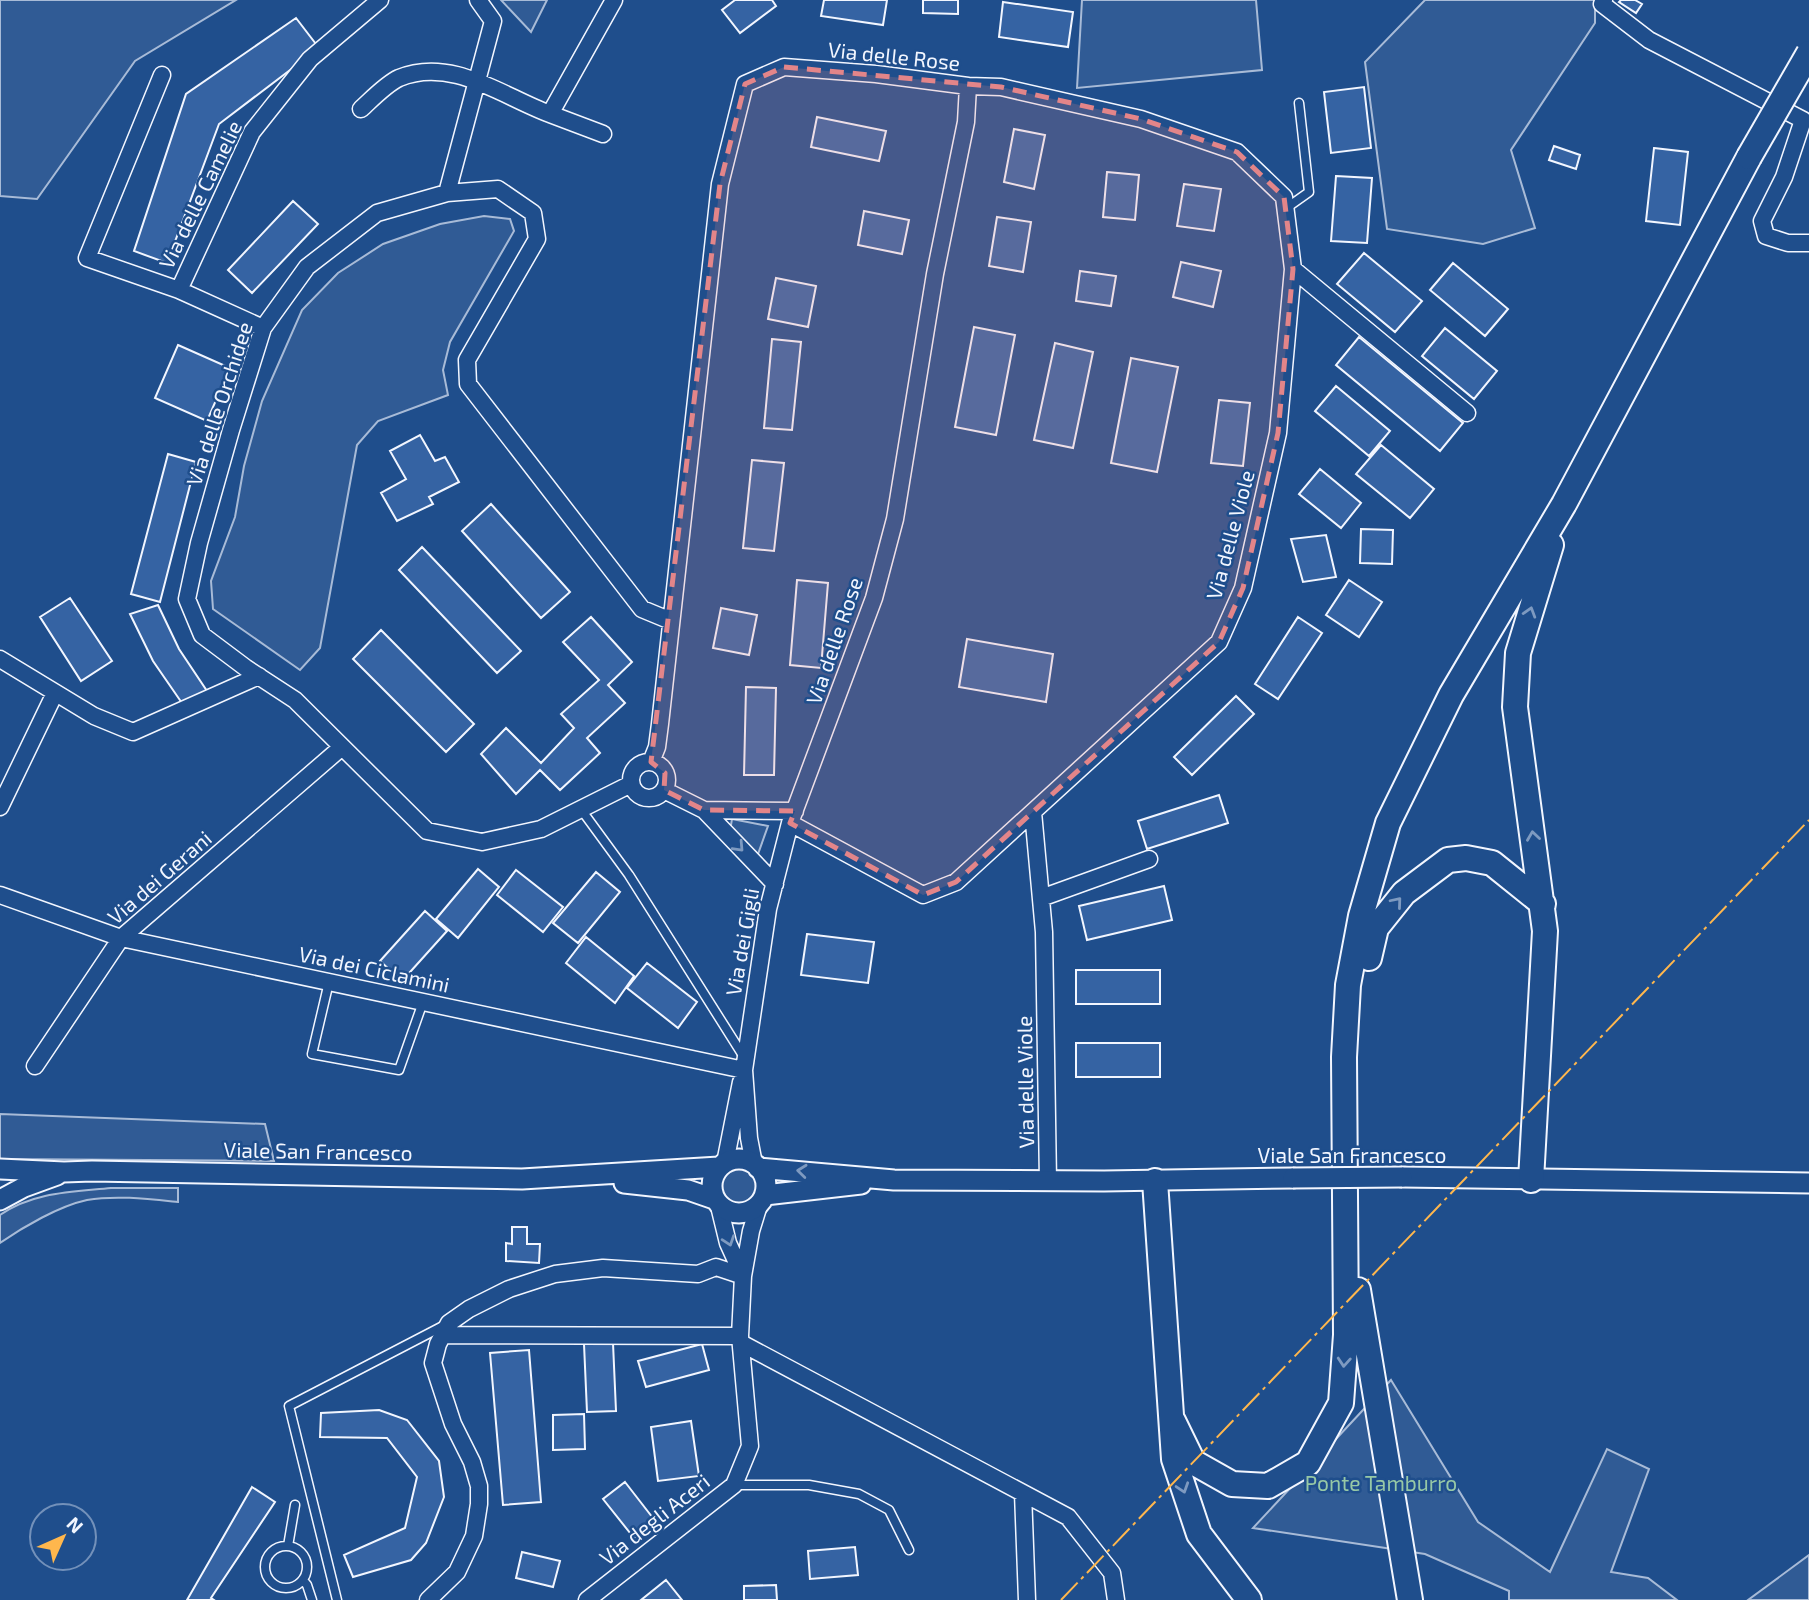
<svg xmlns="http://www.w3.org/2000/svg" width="1809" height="1600" font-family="'Exo 2',sans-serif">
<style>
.green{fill:#305b95;stroke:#a8bbd7;stroke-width:2}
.building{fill:#3563a3;stroke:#f2f6ff;stroke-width:2}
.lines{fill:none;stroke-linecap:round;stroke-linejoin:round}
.service-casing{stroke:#f2f6ff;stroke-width:11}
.minor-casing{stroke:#f2f6ff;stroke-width:19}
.tertiary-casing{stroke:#f2f6ff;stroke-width:23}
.trunk-casing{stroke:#f2f6ff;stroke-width:28}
.service{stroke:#1f4e8c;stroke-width:8}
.minor{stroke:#1f4e8c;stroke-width:16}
.tertiary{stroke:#1f4e8c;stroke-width:19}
.trunk{stroke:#1f4e8c;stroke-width:24}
.tertiary-bridge-casing{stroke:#f2f6ff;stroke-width:23;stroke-linecap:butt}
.trunk-bridge-casing{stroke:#f2f6ff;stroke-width:28;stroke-linecap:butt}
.tertiary-bridge{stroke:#1f4e8c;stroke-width:19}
.trunk-bridge{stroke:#1f4e8c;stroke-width:24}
.power{stroke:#ffb74d;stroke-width:2;stroke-dasharray:24 5 3.5 5;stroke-linecap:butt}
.oneway{stroke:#7e9ac0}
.marked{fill:#e38589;fill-opacity:0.2;stroke:#e38589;stroke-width:5;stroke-dasharray:14 9;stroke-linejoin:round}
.labels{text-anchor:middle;stroke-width:5;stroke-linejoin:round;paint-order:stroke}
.street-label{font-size:21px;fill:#f2f6ff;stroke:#1f4e8c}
.park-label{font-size:21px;fill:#97c8a6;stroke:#1f4e8c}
</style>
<rect width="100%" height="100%" fill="#1f4e8c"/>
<path class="green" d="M0 0H236L135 61 37 199 0 196Z
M501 0H547L531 32Z
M1082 0H1256L1262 70 1077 88Z
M1425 0H1595V23L1511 150 1535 228 1483 244 1387 229 1365 62Z
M484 216 510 219 514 231 450 342 443 370 448 395 378 421 357 445 320 648 300 670 213 609 211 581 235 517 244 466 262 401 302 310 338 273 383 244 440 224Z
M732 819 768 826 758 854 730 831Z
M0 1114 265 1124 274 1161 0 1159Z
M717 1186a20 20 0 1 1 40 0a20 20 0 1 1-40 0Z
M111 1188H178V1202C149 1199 116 1195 87 1200 59 1206 23 1227 0 1243V1215C33 1192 72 1192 111 1188Z
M1391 1380 1478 1522 1550 1572 1607 1449 1649 1469 1611 1572 1648 1578 1677 1600H1509V1591L1425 1554 1253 1528Z
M1809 1555V1600H1748Z"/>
<path class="building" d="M735 0H772L776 6 740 33 722 10Z
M824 0H887L883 25 821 16Z
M923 0H958V14L923 13Z
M1621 0H1635L1642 4 1636 13 1619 2Z
M1003 2 1073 12 1068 47 999 37Z
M296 18 319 48 219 124 167 263 134 251 186 94Z
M1364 87 1371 148 1331 153 1324 92Z
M817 117 886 131 879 161 811 147Z
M1014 129 1045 135 1034 189 1004 182Z
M1554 146 1580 155 1576 169 1549 160Z
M1654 148 1688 152 1680 225 1646 221Z
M1107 172 1139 175 1135 220 1103 217Z
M1336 176 1372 178 1367 243 1331 241Z
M1184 184 1221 189 1214 231 1177 226Z
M293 201 318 224 252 293 228 270Z
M864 211 909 220 902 254 858 245Z
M997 217 1031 222 1023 272 989 266Z
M1364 253 1422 301 1395 332 1337 284Z
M1181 262 1221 271 1213 307 1173 297Z
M1453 263 1508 309 1485 336 1430 290Z
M1080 271 1116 276 1111 306 1076 301Z
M776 278 816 286 808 327 768 319Z
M974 327 1015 335 996 435 955 427Z
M1445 328 1497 371 1474 399 1422 356Z
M1359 337 1463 423 1440 451 1336 365Z
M772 339 801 342 792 430 764 428Z
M1055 343 1093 352 1073 448 1034 440Z
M178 345 230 368 207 421 155 398Z
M1131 358 1178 367 1157 472 1111 463Z
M1336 386 1390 431 1369 456 1315 411Z
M1219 400 1250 403 1243 466 1211 463Z
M420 435 435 461 445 457 459 482 429 497 433 504 397 521 381 493 406 479 390 451Z
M1381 445 1434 489 1410 518 1356 474Z
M168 454 196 462 160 602 131 594Z
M752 460 784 463 774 551 743 548Z
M1320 469 1361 503 1341 528 1299 494Z
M491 504 570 592 541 618 462 531Z
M1361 529 1393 530 1392 564 1360 563Z
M1326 535 1336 577 1303 582 1291 539Z
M422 547 521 651 497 673 399 570Z
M797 580 828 583 821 668 790 665Z
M1349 580 1382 602 1359 637 1326 615Z
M70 598 112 661 81 681 40 617Z
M158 605 179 649 207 691 184 706 153 661 130 614Z
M721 608 757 615 749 655 713 648Z
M591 617 632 662 608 685 625 703 587 738 600 753 560 790 540 770 516 794 481 754 506 728 541 763 574 728 561 714 599 680 563 642Z
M1298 617 1322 633 1278 699 1255 684Z
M381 630 474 724 446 752 353 659Z
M967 639 1053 654 1046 702 959 687Z
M746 687 776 688 774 775H744Z
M1236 696 1254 714 1192 775 1174 757Z
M1219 795 1228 823 1147 849 1138 821Z
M478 869 499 887 458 938 436 919Z
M516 870 563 907 543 932 497 895Z
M596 872 620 892 578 943 553 923Z
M1164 886 1172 920 1087 940 1079 906Z
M425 911 447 931 402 981 380 961Z
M807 934 874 942 868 983 801 975Z
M586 937 634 976 615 1003 566 963Z
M647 963 697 1002 678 1028 627 988Z
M1076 970H1160V1004H1076Z
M1076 1043H1160V1077H1076Z
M512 1227H527V1244H540L539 1263 506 1261V1243L512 1244Z
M613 1343 616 1411 587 1412 584 1344Z
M702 1344 709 1370 646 1387 638 1361Z
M529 1350 541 1502 503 1505 490 1353Z
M379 1410 407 1420 439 1461 444 1497 426 1543 411 1560 353 1577 344 1555 405 1528 417 1477 387 1438 320 1437 321 1413Z
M584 1414 585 1449 553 1450V1415Z
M691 1421 699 1476 658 1481 651 1427Z
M625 1482 656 1522 634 1538 603 1499Z
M252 1487 275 1502 211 1598 214 1600H187Z
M855 1547 858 1575 810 1579 808 1551Z
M522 1552 560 1561 553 1587 516 1578Z
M666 1580 682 1600H641Z
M776 1585 777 1600H744V1586Z"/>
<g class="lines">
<g class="service-casing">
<path id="service" d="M1285 209 1309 192 1299 103
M580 808 629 875 744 1057
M329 982 312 1054 399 1070 423 1002
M734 1485H809L859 1494 889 1510 909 1550
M288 1546 295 1505
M265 1567a21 21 0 1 1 42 0a21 21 0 1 1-42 0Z
M303 1580 307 1585 312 1600
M337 1600 289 1406 443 1326"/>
</g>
<g class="minor-casing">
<path id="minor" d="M1604 0 1602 4 1649 40 1803 120 1784 177 1762 221 1766 236 1788 243H1809
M162 75 87 258 179 290
M361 109C372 99 386 84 399 78 452 56 503 97 550 114L614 0
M550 114 603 134
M447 193 493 21 478 0
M1293 269 1467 413
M263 328 179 290 252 132 310 59 380 0
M0 659 94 716 133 732 259 676
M631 780a18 18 0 1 1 36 0a18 18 0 1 1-36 0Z
M651 762 657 747 660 724 720 184 745 84 784 67 876 74 968 86 966 122 935 274 895 519 874 598 790 823 768 909 744 1070 749 1138 754 1164
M631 784 541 829 482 842 427 831 295 700 246 668 202 635 187 599 199 543 231 430 263 328 307 267 377 213 447 193 498 189 533 213 537 239 467 360 468 384 642 609 671 621
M664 790 704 810 775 884
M0 807 55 693
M704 810 795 811
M1033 812 1044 932 1048 1181
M790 823 923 895 956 882 1219 642 1243 588 1278 433 1293 269 1284 197 1237 152 1141 119 1001 87 968 86
M0 895 121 938 744 1070
M1041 898 1149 859
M35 1066 121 938 342 747
M725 1163 741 1082
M719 1206 728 1243 743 1276
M443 1335 740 1336
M741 1343 1068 1517 1112 1573 1116 1600
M1023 1493 1027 1600
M428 1600 457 1572 474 1536 479 1504V1486L472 1462 453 1424 433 1363 438 1344 449 1323 469 1309 509 1289 555 1274 603 1268 698 1274 716 1267 743 1276
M587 1600 734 1485 750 1446 740 1336 743 1276 751 1231 759 1205"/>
</g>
<g class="tertiary-casing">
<path id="tertiary" d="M712 1186a27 27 0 1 1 54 0a27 27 0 1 1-54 0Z
M758 1168 894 1180 1104 1181 1293 1178
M0 1169 64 1172 92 1171 522 1179 719 1167
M1402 1177 1809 1183
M624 1183 688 1190 714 1199
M765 1195 861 1184
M0 1200 24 1187 57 1175"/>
</g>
<g class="trunk-casing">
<path id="trunk" d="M1369 958 1376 928 1404 893 1448 860 1466 858 1492 863 1543 904
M1531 1180 1545 931 1515 707 1518 653 1551 545
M1155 1181 1174 1459 1199 1534 1249 1600
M1358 1290 1410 1600
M1173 1421 1193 1462 1232 1484 1268 1486 1308 1463 1341 1403 1346 1335 1344 1057 1348 985 1361 916 1388 823 1451 695 1564 504 1749 157"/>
</g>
<use href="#service" class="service"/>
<use href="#minor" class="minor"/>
<use href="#tertiary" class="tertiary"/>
<use href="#trunk" class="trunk"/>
<g class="tertiary-bridge-casing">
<path id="tertiary-bridge" d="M1293 1178 1402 1177"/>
</g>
<g class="trunk-bridge-casing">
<path id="trunk-bridge" d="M1749 157 1809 53"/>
</g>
<use href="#tertiary-bridge" class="tertiary-bridge"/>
<use href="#trunk-bridge" class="trunk-bridge"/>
<path class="power" d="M1061 1600 1809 820"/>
</g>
<defs><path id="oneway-chevron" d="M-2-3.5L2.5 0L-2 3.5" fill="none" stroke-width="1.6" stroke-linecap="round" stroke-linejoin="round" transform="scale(1.75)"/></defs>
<g class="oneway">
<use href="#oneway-chevron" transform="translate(1530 612) rotate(-73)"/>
<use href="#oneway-chevron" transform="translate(1533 836) rotate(-98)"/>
<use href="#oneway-chevron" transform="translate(739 847) rotate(47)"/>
<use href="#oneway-chevron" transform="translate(1397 902) rotate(-50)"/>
<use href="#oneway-chevron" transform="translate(802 1171) rotate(-174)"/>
<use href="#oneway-chevron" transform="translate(729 1241) rotate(71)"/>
<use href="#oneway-chevron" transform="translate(1344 1362) rotate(94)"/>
<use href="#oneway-chevron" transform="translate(1183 1488) rotate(72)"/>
</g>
<path class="marked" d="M784 67 1001 87 1141 119 1237 152 1284 197 1293 269 1278 433 1243 588 1219 642 956 882 923 895 790 823 795 811 704 810 664 790 665 773 651 762 720 184 745 84Z"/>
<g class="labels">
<g class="street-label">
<text transform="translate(894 57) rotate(6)" y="7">Via delle Rose</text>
<text transform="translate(201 195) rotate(-64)" y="7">Via delle Camelie</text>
<text transform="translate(220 404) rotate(-72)" y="7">Via delle Orchidee</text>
<text transform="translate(1231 535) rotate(-75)" y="7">Via delle Viole</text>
<text transform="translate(835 641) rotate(-71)" y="7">Via delle Rose</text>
<text transform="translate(160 878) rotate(-41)" y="7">Via dei Gerani</text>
<text transform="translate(743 942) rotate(-80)" y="7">Via dei Gigli</text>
<text transform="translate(374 970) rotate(12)" y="7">Via dei Ciclamini</text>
<text transform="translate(1026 1082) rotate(-91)" y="7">Via delle Viole</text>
<text transform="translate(318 1152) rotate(1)" y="7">Viale San Francesco</text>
<text x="1352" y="1163">Viale San Francesco</text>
<text transform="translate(655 1520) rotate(-38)" y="7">Via degli Aceri</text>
</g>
<g class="park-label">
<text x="1381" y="1491">Ponte Tamburro</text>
</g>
</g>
<g transform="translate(63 1537) rotate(45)"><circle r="33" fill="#1f4e8c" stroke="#7391ba" stroke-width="2"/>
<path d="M0-5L12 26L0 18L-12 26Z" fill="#ffb74d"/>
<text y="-10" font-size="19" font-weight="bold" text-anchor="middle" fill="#f2f6ff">N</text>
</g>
</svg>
